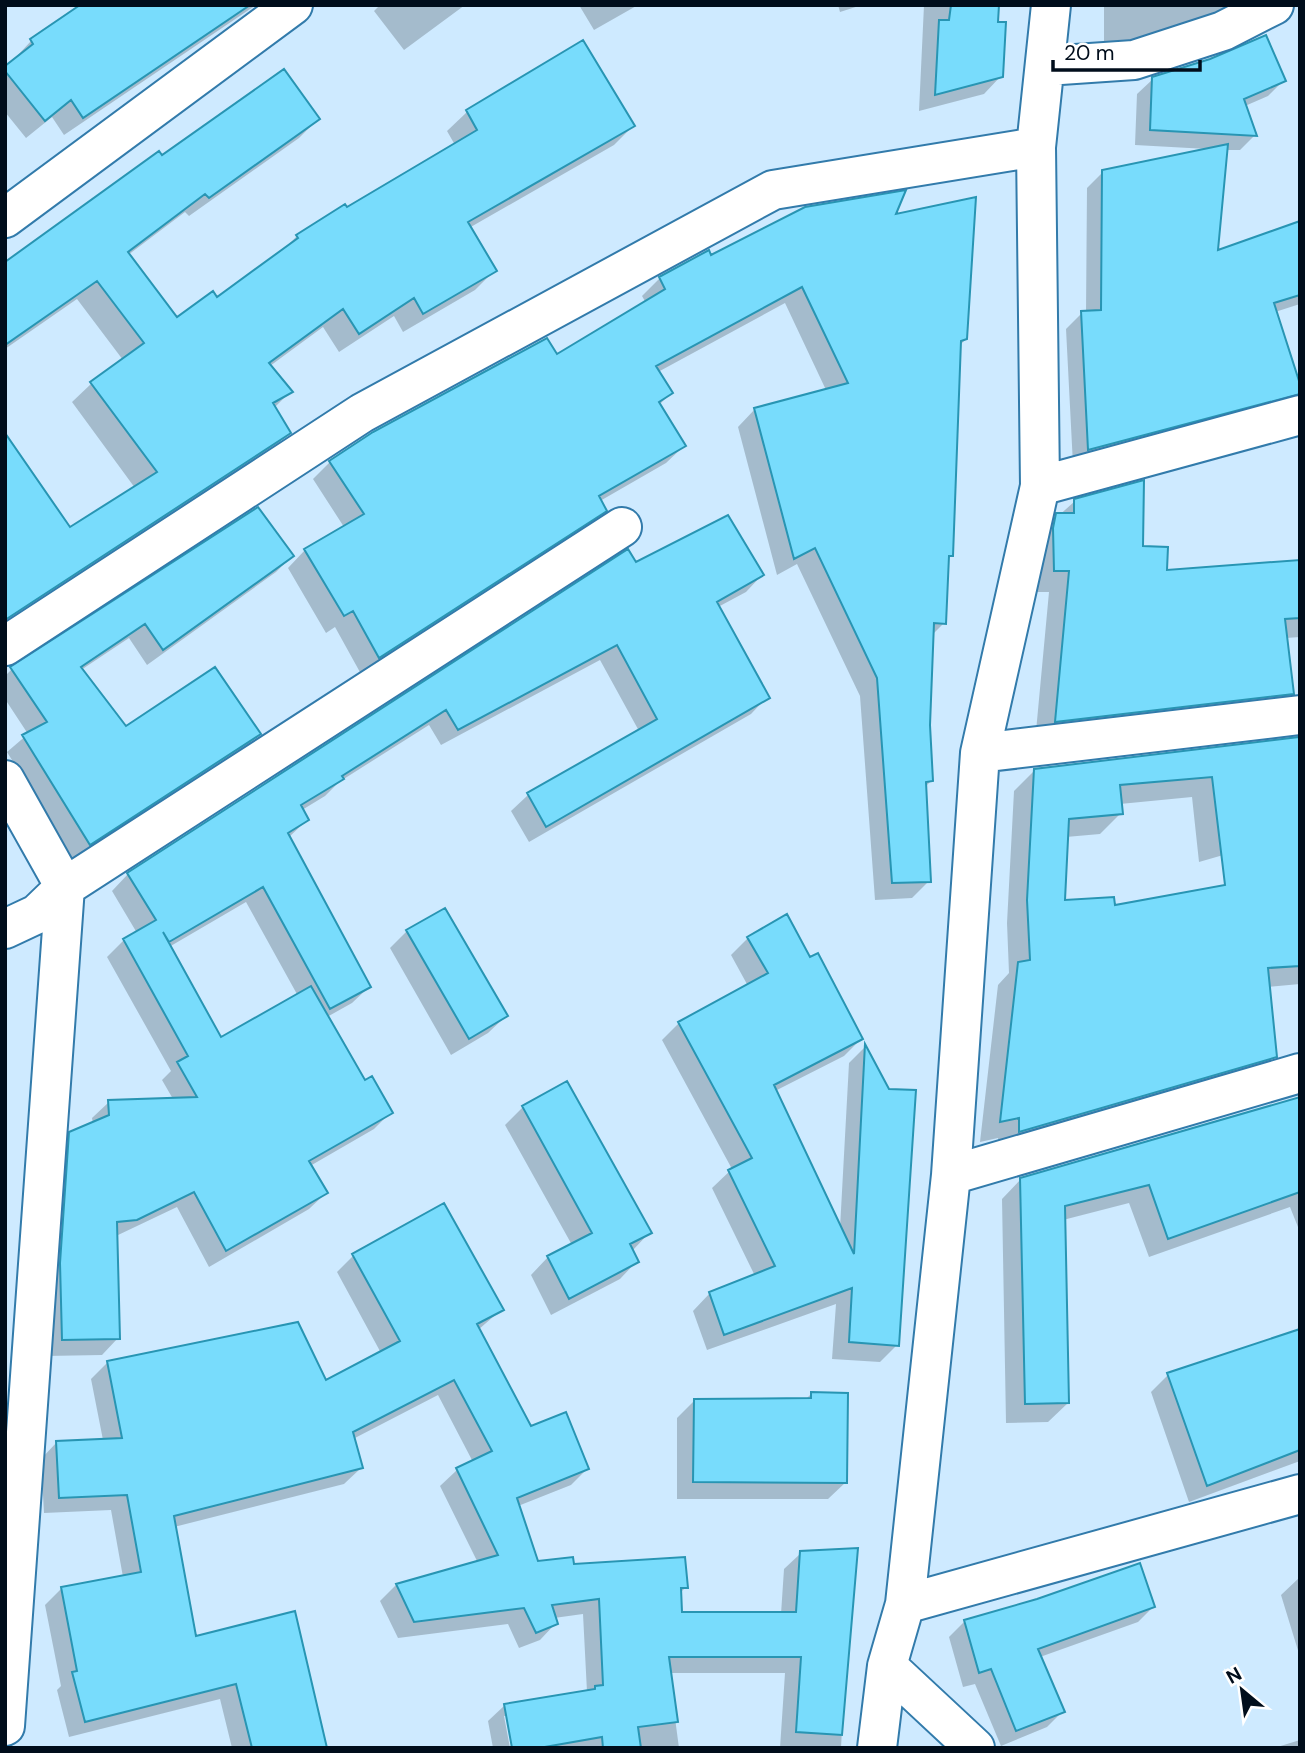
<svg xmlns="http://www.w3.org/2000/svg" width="1305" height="1753" font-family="'DM Sans',sans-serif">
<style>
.shadow{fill:#0003;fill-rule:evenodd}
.building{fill:#78dcfc;stroke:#2895b3;stroke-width:2;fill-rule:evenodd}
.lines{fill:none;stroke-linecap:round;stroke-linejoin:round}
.minor-casing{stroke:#327bab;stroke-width:42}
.minor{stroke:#fff;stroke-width:38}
</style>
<rect width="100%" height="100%" fill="#ceeaff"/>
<path class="shadow" d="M83 5H256L64 135 52 117 26 138 5 112V69L31 41Z
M380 5H465L404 50 374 11Z
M579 5H638L594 30Z
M838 5H862L840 12Z
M924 5H997L996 24 1001 76 984 94 919 111Z
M1104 5H1234L1104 53Z
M583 43 633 126 614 145 469 228 494 271 475 290 403 332 394 316 339 352 323 327 270 366 290 392 274 408 289 433 269 452 5 626V459L69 530 135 488 72 402 92 383 123 360 77 299 5 349V263L162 158 318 119 299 138 189 216 185 212 128 255 176 319 217 300 280 253 297 236 455 145 447 131 467 112Z
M1153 79 1284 80 1268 96 1245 106 1255 135 1240 150H1226L1216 253 1300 222V304L1275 312 1300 394 1285 409 1073 465 1066 329 1082 313 1086 312 1087 188 1103 172 1207 149 1135 145 1137 94Z
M893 217 966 339 960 345 952 555 947 560 944 623 931 636 928 725 931 781 924 788 929 881 912 898 875 900 860 696 797 564 777 575 738 427 755 409 826 390 785 303 658 372 671 393 659 405 684 446 666 463 600 501 605 510 587 528 361 674 335 627 326 633 288 568 305 550 344 527 313 479 330 462 556 357 646 303 642 296 660 278 710 257Z
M1075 501 1141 548 1165 572 1300 562V637L1286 638 1292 693 1271 714 1035 742 1049 592H1033L1036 536Z
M292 556 276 572 147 665 129 638 81 670 126 729 259 734 243 750 73 859 7 752 28 734 5 699V676L14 667Z
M635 565 762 575 746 592 718 607 767 697 751 714 529 842 511 811 528 795 639 731 600 660 441 745 429 725 339 782 325 796 302 810 307 820 288 838 369 987 352 1003 327 1017 365 1082 390 1113 374 1129 310 1166 326 1193 309 1209 209 1267 177 1207 116 1236 118 1338 102 1355 46 1356 53 1151 70 1134 93 1124 92 1118 109 1102 173 1099 162 1080 171 1071 107 957 124 940 137 933 112 891 128 874ZM246 902 298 996 220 1039 169 947Z
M1300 739V833L1199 862 1192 797 1120 804 1121 813 1100 834 1066 837 1063 901 1113 907 1223 893 1300 879V984L1268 987 1275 1056 1254 1078 999 1152 998 1138 980 1142 998 985 1009 973 1007 923 1014 791 1035 770Z
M407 931 506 1016 488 1033 451 1055 390 948Z
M748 938 810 959 861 1039 844 1056 775 1091 840 1228 849 1063 865 1047 897 1345 880 1362 832 1359 836 1304 707 1350 693 1311 710 1293 755 1276 712 1188 732 1169 662 1040 679 1023 748 986 731 955Z
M1300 1099V1232L1290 1207 1149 1257 1129 1203 1063 1220 1068 1403 1048 1422 1006 1423 1002 1199 1021 1179Z
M523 1107 650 1232 633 1250 637 1261 620 1279 551 1315 531 1275 548 1257 572 1245 505 1125Z
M443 1206 501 1310 478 1330 531 1428 587 1469 571 1485 518 1506 537 1563 572 1565 686 1587 680 1593 681 1614H781L784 1569 801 1553 848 1615 841 1748H780L785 1673H669L679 1748H513L508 1716H504L510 1748H493L488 1721 505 1705 587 1692 583 1614 554 1618 556 1623 540 1640 519 1648 508 1624 398 1638 380 1601 396 1585 478 1563 440 1486 457 1470 473 1462 438 1395 353 1439 361 1468 344 1484 174 1527 195 1638 325 1748H232L220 1699 69 1737 57 1690 61 1686 45 1605 61 1589 123 1577 111 1510 44 1513 41 1459 57 1442 103 1440 91 1379 107 1363 325 1382 381 1353 337 1272 353 1256Z
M1168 1375 1300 1408V1461L1189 1502 1151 1392Z
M811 1394 846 1482 828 1499H677V1418L694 1401 805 1400Z
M1300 1577V1657L1281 1595Z
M1153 1607 1138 1622 1040 1657 1063 1711 1047 1727 1001 1746 975 1684 963 1687 949 1637 965 1621Z
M1300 1740V1748H1274Z"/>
<path class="building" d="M80 5H250L83 118 71 100 45 121 5 71V66L33 44 30 39Z
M951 5H999L998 22H1006L1003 77 935 95 939 20H949Z
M1266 35 1286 81 1244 99 1257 136 1150 130 1152 77 1210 59Z
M583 40 635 126 468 222 497 271 423 314 414 298 359 334 343 309 269 363 293 392 273 403 291 433 5 620V433L70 527 157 472 90 382 144 343 97 281 5 345V262L159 151 162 155 284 69 320 119 209 198 205 194 128 252 177 317 213 291 217 297 298 238 296 235 345 204 347 207 477 130 466 110Z
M1228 144 1218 250 1300 221V295L1274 303 1300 384V394L1088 450 1081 311 1101 310 1102 170Z
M906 190 896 214 976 197 967 339 961 341 953 556H949L946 624 934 623 930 725 933 781 926 782 931 882 892 883 877 678 815 548 794 559 754 408 848 383 802 287 656 366 673 393 659 402 686 446 599 496 607 511 379 658 353 611 344 616 304 549 364 514 329 461 373 432 547 338 557 354 665 289 659 277 709 250 711 255 805 207Z
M1144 480 1143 546 1168 547 1167 570 1300 560V618L1285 619 1294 694 1055 722 1069 571H1054L1053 528 1056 513H1074V499Z
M258 507 294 556 163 650 145 624 81 667 126 726 215 667 261 734 90 845 22 735 47 722 10 667Z
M728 515 764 575 717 602 770 698 546 827 527 793 657 719 617 645 458 730 446 710 342 776 344 779 301 805 309 820 288 833 371 987 330 1009 263 887 169 942 163 932 221 1037 311 986 365 1080 372 1076 393 1113 309 1161 328 1193 226 1251 194 1192 137 1220 117 1222 120 1339 62 1340 60 1263 69 1132 109 1115 108 1100 197 1097 177 1062 188 1056 123 939 156 920 127 873 628 549 636 562Z
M1299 737 1300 966 1268 968 1277 1057 1019 1132V1118L1000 1122 1018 962 1030 960 1027 900 1034 769ZM1212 777 1225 885 1115 905 1114 897 1065 900 1069 819 1123 814 1120 785Z
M445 908 508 1016 469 1039 406 930Z
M787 914 810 957 818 953 863 1039 774 1085 854 1254 865 1044 889 1089 916 1090 899 1346 849 1342 852 1288 724 1335 709 1292 775 1266 728 1170 752 1158 678 1022 768 973 747 937Z
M567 1081 652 1233 630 1244 639 1262 569 1299 547 1256 592 1233 522 1106Z
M1300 1097V1192L1168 1239 1149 1185 1065 1206 1069 1403 1025 1404 1020 1178Z
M444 1203 504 1310 477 1324 531 1426 566 1412 589 1469 517 1498 538 1561 573 1557 574 1564 685 1557 688 1588H681L682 1612H796L800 1551 858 1548 842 1735 796 1732 801 1657H669L678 1722 638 1727 641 1748H603L602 1737 539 1748H512L504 1704 595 1689V1686L603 1685 599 1599 552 1605 558 1624 536 1633 524 1608 414 1622 396 1584 498 1555 456 1468 492 1451 454 1380 353 1432 363 1468 174 1516 196 1636 295 1611 327 1748H252L236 1684 85 1722 72 1672 77 1671 61 1587 141 1572 127 1495 59 1498 56 1441 122 1438 107 1361 298 1322 326 1380 400 1341 352 1254Z
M1300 1329V1450L1207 1486 1167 1373Z
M811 1392 848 1393 847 1483 693 1482 694 1399 811 1398Z
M1140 1563 1155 1607 1038 1649 1065 1712 1016 1731 991 1669 979 1673 964 1620 1037 1599Z"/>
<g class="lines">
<g class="minor-casing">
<path id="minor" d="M1046 66 1134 60 1223 31 1274 5
M5 218 293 5
M1040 486 1300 415
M5 646 362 413 773 190 1036 147
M980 753 1300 715
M5 780 65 887 5 1726
M5 929 37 914 65 887 622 527
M951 1175 1300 1073
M905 1604 1300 1494
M887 1666 975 1748
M877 1748 887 1666 905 1604 951 1175 980 753 1040 486 1036 147 1051 5"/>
</g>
<use href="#minor" class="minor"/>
</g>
<rect width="1305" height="1753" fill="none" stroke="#000d1b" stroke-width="14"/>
<g transform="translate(1242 1690) rotate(331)" stroke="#ffffff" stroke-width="5" paint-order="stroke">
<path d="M0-5L12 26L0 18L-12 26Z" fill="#000d1b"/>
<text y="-10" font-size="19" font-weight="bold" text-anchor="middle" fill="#000d1b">N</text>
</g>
<path d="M1053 60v10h147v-10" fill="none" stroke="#000d1b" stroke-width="3.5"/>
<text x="1064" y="60" font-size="21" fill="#000d1b" stroke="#ffffff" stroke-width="5" paint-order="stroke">20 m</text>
</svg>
